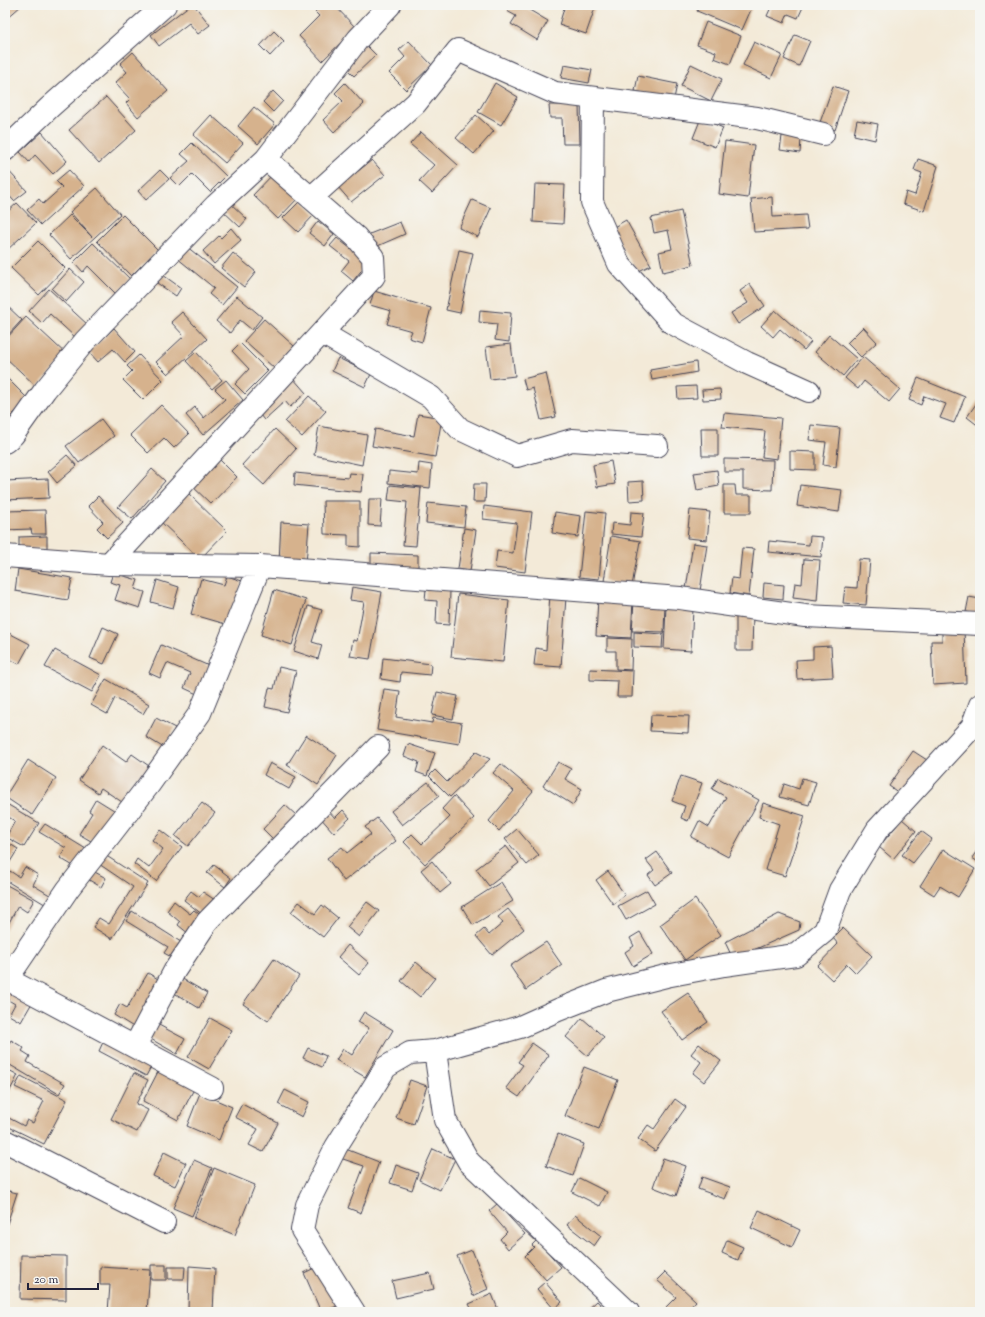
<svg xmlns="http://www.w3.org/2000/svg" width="985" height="1317" font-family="'Sorts Mill Goudy',serif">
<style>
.building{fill:#d6b28d}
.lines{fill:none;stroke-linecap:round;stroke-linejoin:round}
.street-casing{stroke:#414053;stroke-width:24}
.street{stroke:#fff;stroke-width:22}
</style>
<rect width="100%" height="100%" fill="#f6f6f2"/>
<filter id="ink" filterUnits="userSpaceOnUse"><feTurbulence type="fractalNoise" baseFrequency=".025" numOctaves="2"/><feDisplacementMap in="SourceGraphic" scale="8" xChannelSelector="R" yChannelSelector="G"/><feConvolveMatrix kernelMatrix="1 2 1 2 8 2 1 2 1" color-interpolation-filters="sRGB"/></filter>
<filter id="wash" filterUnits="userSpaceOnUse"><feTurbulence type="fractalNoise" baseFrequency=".012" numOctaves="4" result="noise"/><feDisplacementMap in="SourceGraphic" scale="16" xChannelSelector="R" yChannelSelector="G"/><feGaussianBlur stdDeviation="0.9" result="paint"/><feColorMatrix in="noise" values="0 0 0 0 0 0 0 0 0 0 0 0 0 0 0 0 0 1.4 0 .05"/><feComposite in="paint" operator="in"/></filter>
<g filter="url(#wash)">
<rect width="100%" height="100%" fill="#f3ead8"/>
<g id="blocks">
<path class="building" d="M5 5H22L5 20Z
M190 5H194L210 25 198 34 189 23 159 46 151 35Z
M322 5H334L356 28 322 61 299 36 319 16 315 12Z
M511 5H521L548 21 537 40 511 24 516 16 507 11Z
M565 5H596L586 34 559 25Z
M700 5H753L742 30 697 11Z
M772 5H798L803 7 798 18 788 14 784 23 767 16Z
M706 22 741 36 730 64 714 58 716 52 697 45Z
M274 31 284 41 270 56 260 46Z
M795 35 810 41 799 66 784 59Z
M409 41 432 65 406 90 389 73 405 57 399 50Z
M363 42 376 55 354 76 341 63Z
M754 42 782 55 771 78 743 65Z
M133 52 168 91 138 117 126 103 130 99 115 83 127 72 120 64Z
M691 64 722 79 711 101 681 86Z
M564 65 592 70 589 83 561 78Z
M638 76 677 84 674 99 635 91Z
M345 83 364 104 334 132 323 120 343 101 335 93Z
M495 83 518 97 501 125 478 112Z
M833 86 848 91 835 130 819 125Z
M273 91 283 101 273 112 263 102Z
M106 97 136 130 99 163 69 130Z
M549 105H579L580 144H563L562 118H550Z
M254 107 275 124 258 144 238 126Z
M211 115 243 143 225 163 193 135Z
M476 115 494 131 474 154 456 138Z
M701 118 723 128 715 147 693 138Z
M857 120 878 124 875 140 854 135Z
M42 132 67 161 53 174 35 155 29 162 20 152Z
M421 132 458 165 432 193 419 181 434 165 410 144Z
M782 136 801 138 800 153 780 150Z
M725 141 754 145 748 198 719 194Z
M192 143 226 176 210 192 192 174 179 187 170 178 189 161 181 154Z
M918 159 938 166 924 211 903 204 906 192 915 195 922 173 914 170Z
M372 160 385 175 351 202 338 187Z
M5 167 27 191 14 201 5 191Z
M69 170 84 186 41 225 27 210 39 199 43 204 62 187 56 181Z
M160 170 169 179 146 200 138 191Z
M275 172 300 196 278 219 253 195Z
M535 184 565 185 563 224 533 222Z
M97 188 120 214 71 259 49 235 70 215 92 237 70 212Z
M772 197 773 217 806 215 808 229 754 232 751 199Z
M301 200 315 214 298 232 283 218Z
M472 200 491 208 478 237 459 228Z
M229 202 247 219 240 227 222 210Z
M17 203 36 223 5 252V214Z
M681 211 693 265 663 272 659 252 672 249 668 230 654 233 651 218Z
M123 215 158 250 131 276 97 241Z
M626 220 651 265 637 272 612 228Z
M318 221 334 234 325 246 309 233Z
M400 222 405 234 373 248 367 235Z
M231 228 241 240 214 264 203 251 219 236 221 238Z
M337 238 368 262 353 281 341 271 349 261 330 246Z
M38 241 65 268 39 295 11 268Z
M93 243 130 279 116 294 88 266 83 272 74 262Z
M186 246 237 287 222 305 209 294 214 288 177 258Z
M459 250 473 253 460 313 446 310Z
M233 253 256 272 244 287 221 268Z
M70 269 84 282 66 302 52 289Z
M163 275 181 288 176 296 157 283Z
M750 284 765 306 738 324 731 313 748 303 740 291Z
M49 289 88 325 76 338 50 314 42 323 29 311Z
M374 291 431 308 422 342 409 338 412 331 387 324 391 311 370 305Z
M237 296 262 317 252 330 240 320 230 333 216 321Z
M5 304 22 320 5 338Z
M480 310 511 313 509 342 495 340 497 324 479 322Z
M775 310 811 342 804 350 780 329 773 337 761 326Z
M182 312 207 339 168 374 156 362 184 336 171 322Z
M26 317 67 355 37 387 5 357V340Z
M264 319 294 346 274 368 244 341Z
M863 327 877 342 861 357 847 343Z
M114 328 135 352 125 362 113 349 98 362 89 352Z
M829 335 857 359 843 376 815 352Z
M240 343 268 371 245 394 235 384 249 369 232 351Z
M511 344 515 376 490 379 486 347Z
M196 352 222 380 212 389 186 361Z
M139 355 163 380 143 400 123 380 132 371 127 366Z
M863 357 900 389 889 402 864 381 858 389 845 378Z
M338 358 371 374 365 387 332 371Z
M696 362 697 372 652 380 650 370Z
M546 373 556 417 541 420 533 388 526 390 523 379Z
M5 376 28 399 5 422Z
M293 378 306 393 290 407 285 401 264 420 256 410Z
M918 378 965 397 954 423 940 418 946 404 924 396 921 405 909 400Z
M226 380 243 400 203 435 186 415 195 407 204 418 225 399 215 389Z
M696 386 697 398 678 399 677 387Z
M720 389 721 399 703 400 702 390Z
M309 396 326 411 302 437 285 422Z
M978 401 980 403V427L967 417Z
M161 405 189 434 174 448 164 438 148 453 130 435Z
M724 413 781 418 777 459 762 457 765 431 722 427Z
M418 414 442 418 435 457 372 446 375 429 414 436Z
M101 419 114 436 79 463 66 446Z
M811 425 840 428 836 467 823 465 826 442 809 440Z
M319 426 367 435 362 465 314 455Z
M701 428H718V456H702Z
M275 429 296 449 264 485 242 465Z
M790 451 815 452V470L790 469Z
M67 455 77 466 57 483 48 472Z
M216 456 237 477 211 504 190 484Z
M724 459 773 460 772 490 743 489V472H724Z
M611 461 615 484 597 487 593 465Z
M419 463 432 465 430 488 388 483 389 471 418 474Z
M152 469 165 481 132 519 118 507Z
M717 470 719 486 697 490 694 473Z
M295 473 348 478 349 473 363 474 361 492 294 485Z
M48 479 49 498 5 500V481Z
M643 481 644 500 629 501 628 482Z
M474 484H486L485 502H473Z
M390 485 421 488 416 546 403 545 407 502 388 500Z
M724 485H735L736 495H751V513H724Z
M800 485 842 490 839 512 797 506Z
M187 492 227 531 200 559 160 521Z
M98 496 123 523 107 538 97 528 103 522 88 506Z
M369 499H382L380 526 368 525Z
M323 501H360V547L348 546V535L324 534Z
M428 503 466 507 464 527 426 523Z
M484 506 532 512 525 572 495 568 497 551 513 553 517 523 483 519Z
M45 510 46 534H32L31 529 5 530V511Z
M690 510 710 512 707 540 687 538Z
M586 511 605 513 599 579 579 577Z
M555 512 581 516 578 537 552 533Z
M631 512 644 513 641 537 611 534 612 523 630 525Z
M281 522 309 524 306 564 279 562Z
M464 528 476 530 470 571 458 569Z
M47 536V548L19 549V537Z
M611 536 640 541 632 586 604 581Z
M810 536 823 537 821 557 768 552 769 541 809 545Z
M693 543 707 545 700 591 686 589Z
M742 548 754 549 749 596 730 593 732 578 739 579Z
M371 553 418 555V570L371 569Z
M804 559 820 560 817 601 793 598 795 583 802 584Z
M859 559 870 560 866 605 843 603 845 587 857 588Z
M18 569 72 578 68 600 15 591Z
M113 573 138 580 135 589 145 592 140 608 115 600 120 585 110 582Z
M227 576 242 581 229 625 191 614 201 579 224 585Z
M157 580 179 587 173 608 151 602Z
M764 583 784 585 783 599 763 597Z
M352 587 382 592 370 659 350 656 353 640 357 641 364 602 350 600Z
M426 589 450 590 449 625 436 624 437 601 425 600Z
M274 590 306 600 292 645 261 635Z
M458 594 509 600 503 662 451 657Z
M550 595 566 597 561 667 534 665 536 648 546 650Z
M969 597 980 599V614L966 612Z
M598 598 633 600 631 638 596 636Z
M634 601 665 603 664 632 632 631Z
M308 606 322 610 312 642 322 645 318 659 294 651Z
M666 607 693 609 691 651 664 649Z
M736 614H753L752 651H736Z
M103 627 118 634 104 664 90 658Z
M964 629 966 683 933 685 931 641H942V630Z
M5 631 30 644 19 664 6 657 9 650 5 648Z
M634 632 663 634 662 648 634 647Z
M607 638 632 639 631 670 616 669V651H607Z
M161 645 209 666 197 694 184 688 190 673 167 663 160 678 149 673Z
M831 646 833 677 797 679 796 660 813 659V647Z
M55 650 101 675 92 692 45 667Z
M383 658 431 664 430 675 401 672 400 682 381 679Z
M279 667 296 671 287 712 265 707 269 688 274 689Z
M590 669 633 671 632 697H617L618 681 590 680Z
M106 679 149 704 143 714 115 698 107 714 91 705Z
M384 689 400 691 396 717 432 723 433 718 462 723 459 744 377 730Z
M437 692 458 696 453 719 432 715Z
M651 715 689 716 688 733 650 731Z
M156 718 175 728 164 748 146 737Z
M306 735 337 755 318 785 287 765Z
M408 744 435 753 427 776 416 772 419 762 404 756Z
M102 745 126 762 132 754 149 766 125 804 101 788 98 793 79 780Z
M913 751 927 760 902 795 889 786Z
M476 752 490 759 450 797 429 776 435 770 447 782Z
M28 760 56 778 32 815 5 797Z
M558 762 571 769 565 779 582 789 573 805 543 786Z
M270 763 296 777 289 789 264 775Z
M501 764 533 791 499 831 489 821 514 791 493 773Z
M681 776 702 783 688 821 681 818 685 806 672 801Z
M718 778 759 800 728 857 691 837 699 821 709 827 726 797 712 789Z
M802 778 816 782 809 805 780 797 784 784 799 789Z
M428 782 439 796 402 825 391 811Z
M454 796 474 818 425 864 404 842 412 834 422 844 450 817 442 809Z
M96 799 117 812 96 844 79 834 92 813 89 811Z
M5 803 39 823 24 847 6 837 15 821 5 815Z
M202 803 215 813 188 846 175 836Z
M763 803 805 816 785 876 765 870 779 824 759 817Z
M285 805 296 815 274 840 263 829Z
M327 809 335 818 343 810 350 818 334 833 319 816Z
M377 818 396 841 344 881 327 858 342 847 347 853 371 834 365 827Z
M902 819 916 831 893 859 879 847Z
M45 824 86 849 75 867 60 858 66 848 39 832Z
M517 829 539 855 527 865 505 839Z
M160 830 182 847 156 881 134 864 137 859 149 868 163 849 152 840Z
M921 831 932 839 913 863 902 855Z
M5 841 18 849 5 870Z
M506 846 519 863 489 886 476 869Z
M980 846V863L972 858Z
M943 849 975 869 958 897 940 886 934 895 920 886Z
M657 852 672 873 655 885 648 875 654 870 646 860Z
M105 855 148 883 112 939 93 927 99 918 109 924 133 887 99 864Z
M432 861 451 884 440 893 421 870Z
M214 865 231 878 225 887 207 873Z
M25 867 38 875 33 885 53 897 48 906 5 880 10 871 19 877Z
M89 869 106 878 101 887 84 877Z
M608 871 625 895 613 904 596 880Z
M501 882 513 901 473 925 462 907Z
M5 884 34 900 27 912 18 906 5 930Z
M647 890 655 904 626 920 618 906Z
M191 891 199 897 203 892 215 900 203 915 184 900Z
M695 899 721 935 685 960 660 925Z
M174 901 190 914 194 910 203 917 189 934 178 925 180 922 167 911Z
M299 902 315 914 322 905 338 918 323 937 291 912Z
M367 902 379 911 359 937 347 927Z
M508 909 524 929 492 955 476 936 484 929 489 935 503 923 498 917Z
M132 911 184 944 175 959 164 953 168 947 126 921Z
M779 914 800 922 799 930 733 959 725 942Z
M843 928 872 956 856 973 847 964 832 980 817 966 838 944 833 938Z
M640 932 653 954 633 966 625 952 634 946 630 938Z
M546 942 562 965 526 990 510 966Z
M348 945 369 963 359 975 338 957Z
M274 959 299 976 268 1021 243 1004Z
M416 962 435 978 420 997 401 981Z
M148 973 163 982 135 1028 114 1015 120 1004 127 1008Z
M179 977 207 993 199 1008 171 991Z
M5 985 33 1001 21 1022 9 1015 15 1004 5 998Z
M688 993 708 1022 682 1040 661 1011Z
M364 1012 393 1030 365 1077 336 1060 343 1049 352 1055 369 1028 358 1022Z
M210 1018 232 1030 209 1069 188 1057Z
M582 1018 604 1037 588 1056 566 1037Z
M157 1024 185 1039 177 1054 149 1038Z
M11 1040 24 1048 22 1051 30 1056 27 1062 65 1084 59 1094 5 1062V1050Z
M104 1040 152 1065 146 1076 99 1051Z
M532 1043 549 1055 519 1097 506 1088 523 1065 518 1062Z
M699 1044 721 1061 704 1082 693 1073 701 1062 691 1054Z
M308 1048 326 1056 322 1067 303 1058Z
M584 1067 618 1080 599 1129 565 1116Z
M5 1068 18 1075 5 1100Z
M160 1068 195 1087 178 1120 143 1101Z
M134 1073 148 1080 136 1104 148 1110 137 1132 111 1119Z
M21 1076 67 1100 44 1144 5 1125 7 1117 24 1126 27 1120 33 1123 44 1101 15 1087Z
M410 1080 427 1086 414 1124 396 1118Z
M285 1090 309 1102 302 1117 278 1104Z
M200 1093 232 1107 219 1140 187 1126Z
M675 1099 686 1107 655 1151 638 1139 648 1125 654 1129Z
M242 1104 278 1123 263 1152 249 1145 258 1129 235 1117Z
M558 1134 584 1144 573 1176 546 1166Z
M343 1148 379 1162 361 1213 348 1208 364 1166 340 1158Z
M433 1149 455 1159 440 1190 419 1180Z
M164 1152 186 1163 175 1186 153 1176Z
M663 1158 686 1166 676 1196 653 1187Z
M194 1160 212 1168 192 1216 173 1208Z
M396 1165 418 1173 412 1190 390 1183Z
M214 1168 255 1185 235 1235 194 1218Z
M702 1177 730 1187 725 1199 698 1189Z
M579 1178 607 1192 600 1206 572 1192Z
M5 1190 17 1193 5 1230Z
M497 1204 525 1234 508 1249 500 1239 507 1232 489 1211Z
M759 1210 800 1230 792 1247 751 1228Z
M575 1215 601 1236 594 1246 567 1225Z
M537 1240 561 1267 546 1280 525 1256 534 1247 532 1245Z
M727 1240 743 1247 738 1260 722 1253Z
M472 1250 488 1289 473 1296 457 1256Z
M21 1255 66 1256V1300L20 1299Z
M151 1265H166V1280H151Z
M321 1265 339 1305 323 1312H321L304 1273Z
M189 1266 215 1268 213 1312H188Z
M100 1267 150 1270 147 1312H108L110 1285H100Z
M168 1267H185L184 1279H168Z
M665 1272 696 1301 686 1312H671L666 1307 676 1297 657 1280Z
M430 1273 434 1289 396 1298 392 1281Z
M545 1282 562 1302 554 1309 537 1289Z
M492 1294 499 1312H473L469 1304Z
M597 1301 607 1312H585Z"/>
</g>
</g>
<g filter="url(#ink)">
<use href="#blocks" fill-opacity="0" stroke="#414053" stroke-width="1"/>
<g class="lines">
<g class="street-casing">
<path id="street" d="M593 98 592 202 619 264 672 323 747 363 809 391
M5 150 50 107 165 5
M311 198 416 103 458 50 555 93 757 118 823 134
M322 333 431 397 460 429 517 456 572 440 657 446
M5 442 13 435 45 390 85 341 216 205 266 159 358 39 390 5
M5 556 109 564 260 566 680 598 805 616 980 624
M109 564 374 276 373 257 356 237 266 159
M5 978 212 1088
M7 979 68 889 148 786 200 713 260 566
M135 1046 175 970 207 922 378 747
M435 1051 445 1120 469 1162 628 1312
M5 1141 164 1222
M354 1312 302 1230 307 1205 336 1147 386 1067 410 1053 435 1051 520 1027 558 1010 606 991 666 976 724 965 796 955 825 931 840 890 877 830 972 727 980 705"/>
</g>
<use href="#street" class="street"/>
</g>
</g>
<rect width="985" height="1317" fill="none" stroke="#f6f6f2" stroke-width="20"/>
<path d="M28 1283v6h70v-6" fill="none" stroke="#22223b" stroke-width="2"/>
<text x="34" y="1283" font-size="12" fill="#22223b" stroke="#f6f6f2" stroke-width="3" paint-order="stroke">20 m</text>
</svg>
